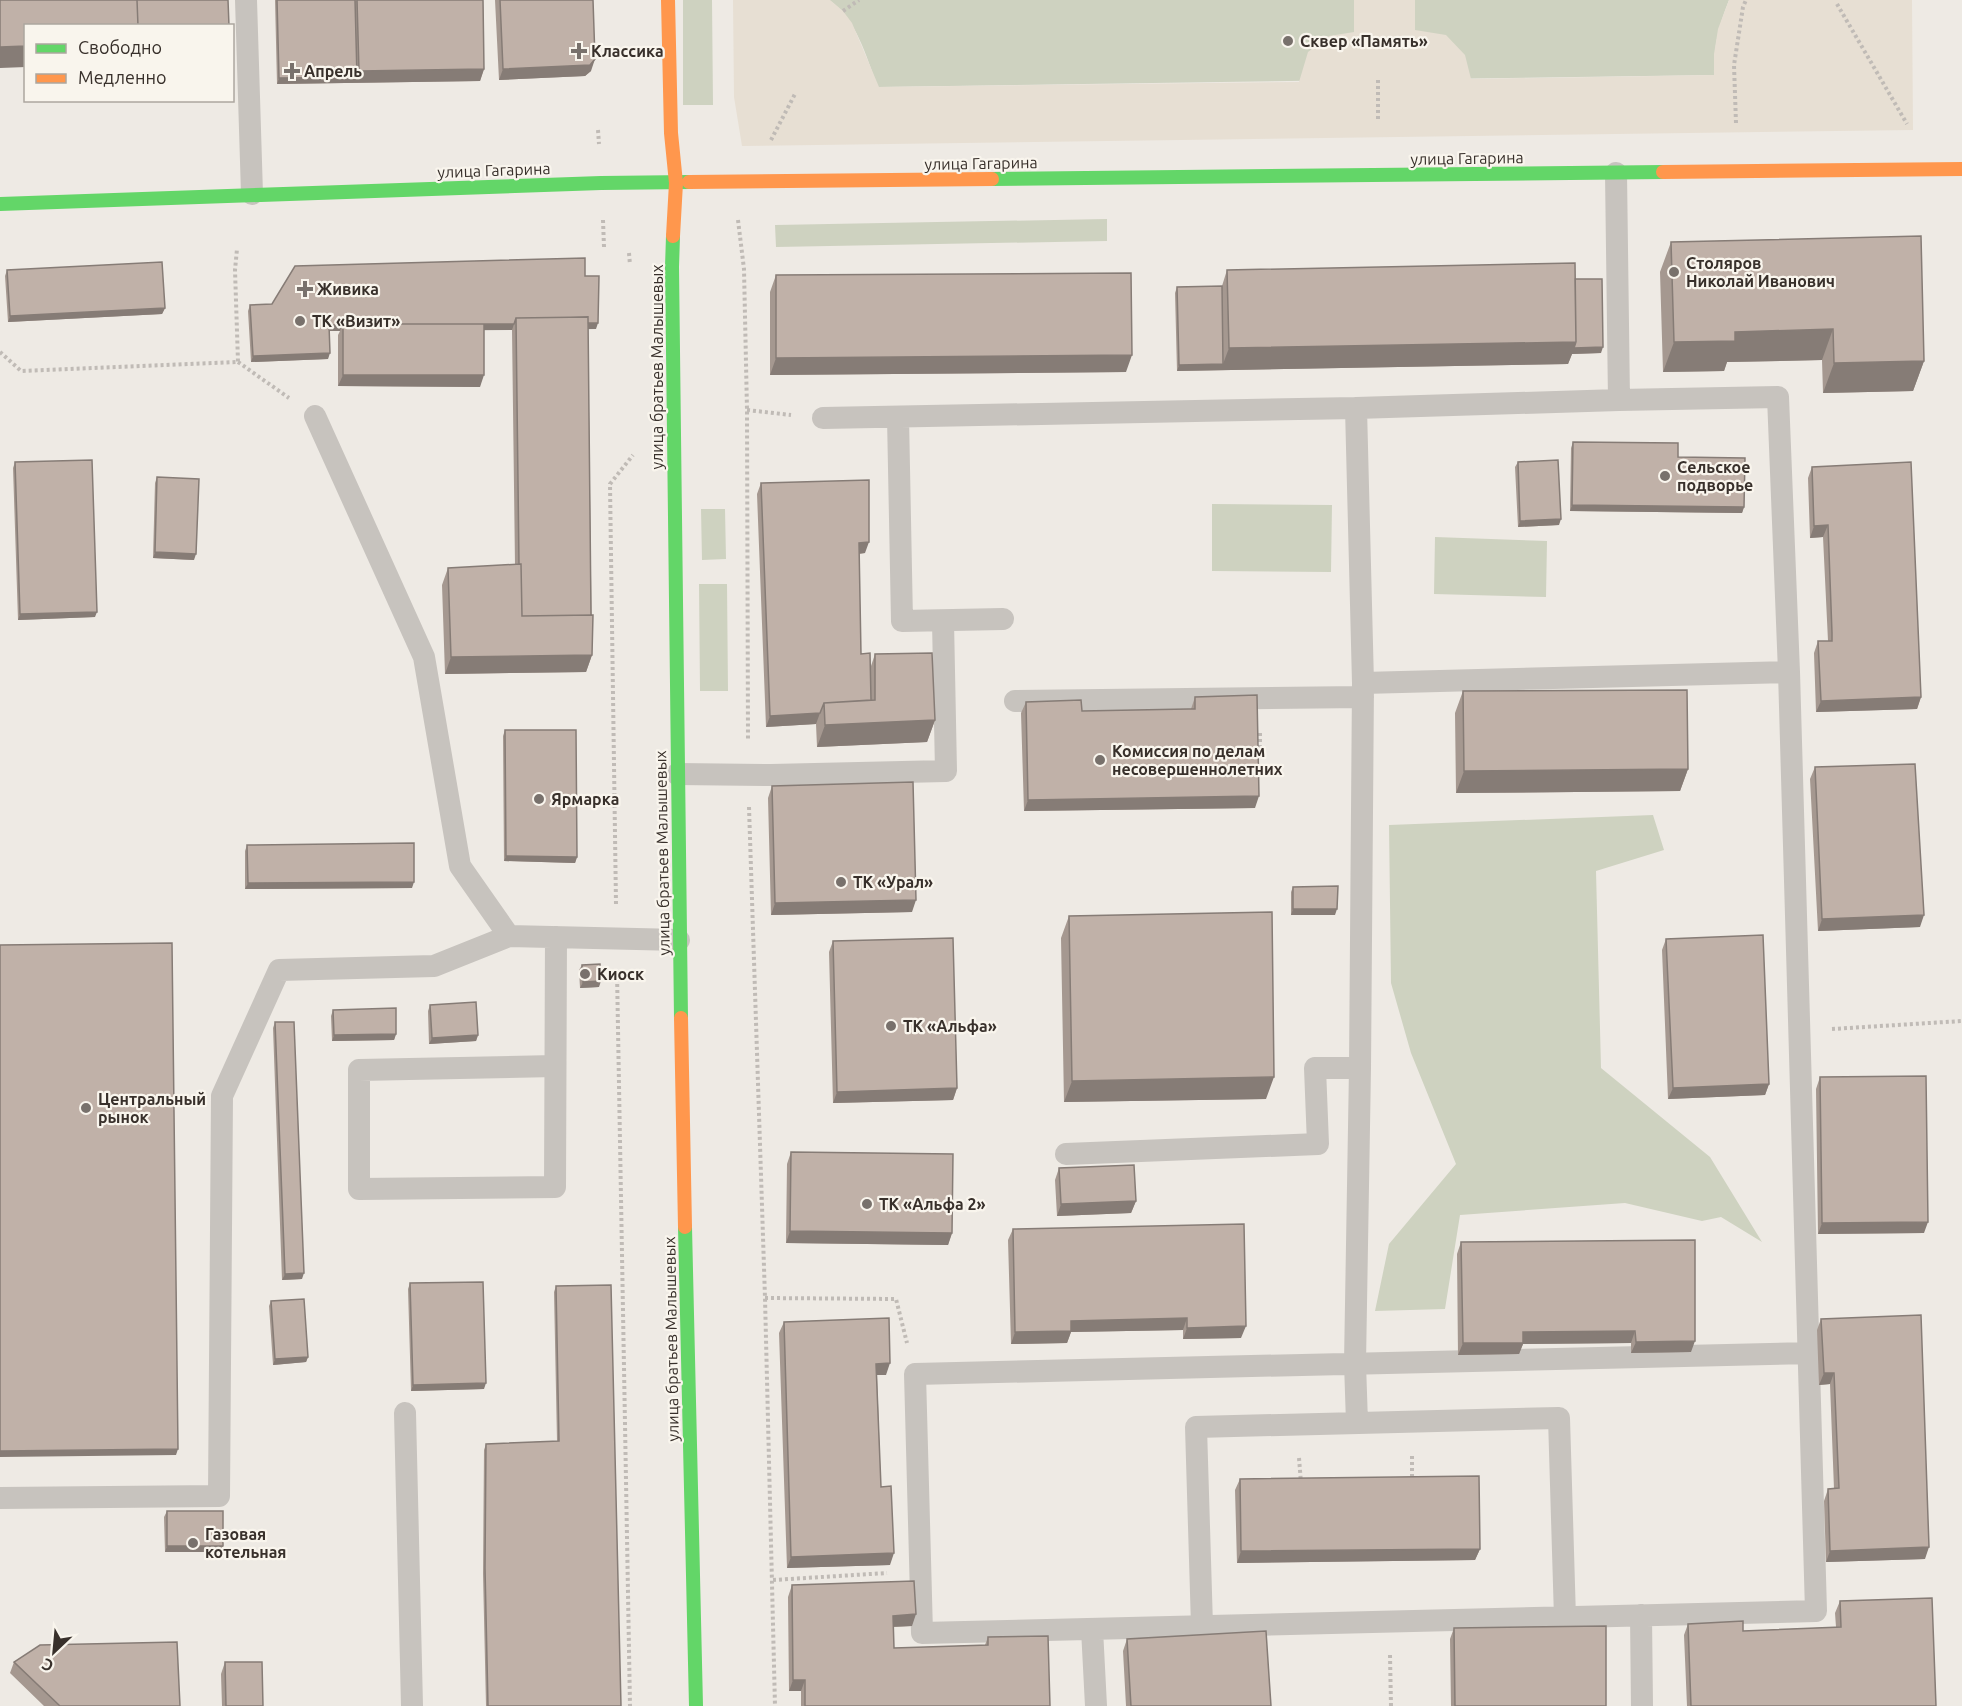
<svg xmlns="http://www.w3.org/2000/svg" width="1962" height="1706" font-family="Ubuntu,sans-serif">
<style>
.green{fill:#ced2c0}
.plaza{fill:#e7dfd3}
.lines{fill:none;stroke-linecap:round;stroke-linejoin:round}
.path{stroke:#c0bbb6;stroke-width:4;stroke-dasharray:3 3;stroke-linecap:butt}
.lane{stroke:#c7c3be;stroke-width:22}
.fast{stroke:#63d668;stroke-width:14}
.slow{stroke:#ff974d;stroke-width:14}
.wall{fill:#a59890}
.shaded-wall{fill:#867c76}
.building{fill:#c0b1a8;stroke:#867c76;stroke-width:1.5}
.poi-dot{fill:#78716c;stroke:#f9f5ed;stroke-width:2}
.labels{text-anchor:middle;stroke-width:4.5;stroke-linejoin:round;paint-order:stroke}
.poi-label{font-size:16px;font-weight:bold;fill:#38302b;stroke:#f9f5ed;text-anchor:start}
.street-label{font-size:16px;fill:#38302b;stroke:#f9f5ed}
</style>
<rect width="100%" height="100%" fill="#eeeae4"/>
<path class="green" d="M683 0H712L713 105H683Z
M829 0H1729C1718 28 1714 45 1714 75L878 87C866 57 857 19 829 0Z
M1107 219V241L776 247 775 225Z
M1212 504 1332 505 1331 572 1212 571Z
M701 509H725L726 559 702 560Z
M1435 537 1547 541 1546 597 1434 594Z
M699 584H727L728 691H700Z
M1653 815 1664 850 1596 871 1601 1068 1710 1157 1762 1242 1721 1217 1702 1221 1625 1203 1460 1215 1445 1309 1375 1311 1389 1244 1456 1164 1411 1053 1391 983 1389 825Z"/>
<path class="plaza" d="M733 0H830L843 11 852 23 879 87 1299 82 1308 52 1329 36 1354 32V0H1415V30L1446 35 1465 55 1471 79 1714 75V54L1718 29 1729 0H1912L1913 130 742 146 734 97Z"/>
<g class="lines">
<path class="path" d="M1837 4 1907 124
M843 11 859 0
M1378 80V122
M1736 123 1734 65 1743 7 1746 0
M598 130 599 144
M771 140 795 94
M603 220 604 247
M738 220 744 269 747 410 748 740
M629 253 630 265
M0 352 21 371 238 362 235 270 237 249
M238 362 289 398
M747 410 791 415
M1255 755H1260V732
M749 807 765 1298 775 1706
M616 904 610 484 633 455
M617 972 630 1706
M1832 1029 1962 1021
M765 1298 896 1299 907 1343
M1412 1456V1482
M1299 1458 1301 1483
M773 1580 887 1573
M1390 1655 1391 1706"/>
<path class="lane" d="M246 0 252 194
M1616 173 1619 400 1778 397 1789 672 1816 1611 922 1633 915 1374 1809 1353
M1356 408 1363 683 1360 1068 1355 1363 1357 1423
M315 416 424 657 460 866 509 936
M898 417 902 621 1003 619
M823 418 1356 408 1619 400
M1363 683 1789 672
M1015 701 1363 697
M677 774 771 775 946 771 943 621
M555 1066 359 1070V1189L555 1187 556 937
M1066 1154 1318 1144 1315 1068H1360
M405 1413 412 1706
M0 1498 219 1496 222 1096 279 970 434 966 509 936 679 940
M1641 1615 1642 1706
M1202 1626 1196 1427 1559 1418 1565 1618
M1092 1629 1096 1706"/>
<path class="fast" d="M992 179 1663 172
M0 204 601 183 689 182
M673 236 672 267 681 1018
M685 1227 696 1706"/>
<path class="slow" d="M668 0 671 133 676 183 673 236
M1663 172 1962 169
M689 182 992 179
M681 1018 685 1227"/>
</g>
<path class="wall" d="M275 0H483L484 69 480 81 277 84Z
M495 0H593L591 71 585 76 499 80Z
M1671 242 1924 361 1913 391 1823 393 1822 360 1727 362 1724 371 1663 372 1660 272Z
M7 270 165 308 162 314 8 322 5 276Z
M1227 270 1575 279 1601 353 1572 354 1568 364 1177 371 1175 293 1177 287 1222 286Z
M776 275 1126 372 770 375V292Z
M585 276 596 329H588L592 655 586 672 445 674 442 585 448 568 515 565 512 330H484L480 387 338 386V335L340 331H330L328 359 251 362 248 311 250 305 272 304Z
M1573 442 1678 457 1744 507 1742 513 1570 511 1571 448Z
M15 462 95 617 18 620 13 468Z
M1518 462 1559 525 1518 527 1515 467Z
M1812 467 1921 697 1917 709 1816 712 1814 653 1818 641H1828L1823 537 1810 538 1808 478Z
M157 477 194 560 153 558 155 483Z
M761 483 865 553 859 554 861 654 871 666 875 654 935 720 927 742 817 747 816 724 766 727 757 494Z
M1463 691 1688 769 1680 791 1456 793 1455 713Z
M1195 697 1255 808 1024 811 1021 713 1026 702 1082 711 1191 709Z
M505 730 577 857 575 863 504 861 503 736Z
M1815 767 1920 927 1818 931 1810 779Z
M772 786 912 912 771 915 768 798Z
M247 845 412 888 245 889V851Z
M1293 887 1335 915H1291V892Z
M1069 916 1266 1099 1064 1102 1061 938Z
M1666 939 1769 1084 1765 1095 1668 1099 1662 950Z
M833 941 957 1088 953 1100 833 1103 829 952Z
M582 965 599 987 580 988 579 970Z
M430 1005 478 1035 476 1041 429 1044 428 1011Z
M333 1010 396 1034 394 1040 332 1041 331 1016Z
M275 1022 302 1279 282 1280 273 1028Z
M1820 1077 1924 1233 1818 1234 1816 1089Z
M791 1152 952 1233 948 1245 786 1243 787 1164Z
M1059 1168 1136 1201 1131 1213 1057 1216 1055 1180Z
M1013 1229 1241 1338 1183 1339V1330L1071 1332 1067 1343 1011 1344 1008 1240Z
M1461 1242 1691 1352 1631 1353V1343L1523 1344 1519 1354 1458 1355 1457 1254Z
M410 1283 484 1389 411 1391 408 1289Z
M556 1286 621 1706H486L483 1574 484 1450 486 1444 557 1441 554 1292Z
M271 1301 308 1357 306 1362 273 1365 269 1306Z
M1821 1319 1925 1559 1826 1562 1824 1501 1828 1489H1834L1830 1384 1819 1385 1817 1330Z
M784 1322 886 1375H877L881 1487 890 1565 787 1568 779 1333Z
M1240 1479 1480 1549 1475 1560 1237 1563 1235 1490Z
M167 1511 223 1546 221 1552H165L164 1517Z
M792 1585 912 1626 893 1627 894 1648 985 1645 988 1637 1050 1706H801V1691H789L788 1597Z
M1840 1601 1936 1706H1687L1684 1635 1688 1624 1743 1631 1836 1627 1835 1613Z
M1454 1628 1606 1706H1451L1450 1639Z
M1127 1639 1271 1706H1126L1123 1651Z
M14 1662 180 1706H44L10 1673Z
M225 1662 263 1706H222L221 1674Z"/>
<path class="shaded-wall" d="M26 46V67L0 68V47Z
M595 59 591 71 585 76 499 80 503 69Z
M484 69 480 81 277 84 279 78 357 77 359 71Z
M165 308 162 314 8 322 10 316Z
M598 323 596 329 517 330 516 324Z
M514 324 512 330 343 331V325Z
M329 325H342L340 331H327Z
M1833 329 1822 360 1727 362 1724 371 1663 372 1674 342 1735 332Z
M1576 342 1603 347 1601 353 1572 354 1568 364 1177 371 1179 365 1223 364 1229 348Z
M330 353 328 359 251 362 253 356Z
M1132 355 1126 372 770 375 776 358Z
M1924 361 1913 391 1823 393 1834 363Z
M343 375H484L480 387 338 386Z
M1572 505 1744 507 1742 513 1570 511Z
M1561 519 1559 525 1518 527 1520 521Z
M1828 525 1823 537 1810 538 1814 526Z
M869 542 865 553 855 554 859 543Z
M155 552 196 554 194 560 153 558Z
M97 612 95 617 18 620 20 614Z
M592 655 586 672 445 674 451 657Z
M1921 697 1917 709 1816 712 1821 701Z
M820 713 816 724 766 727 770 716Z
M935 720 927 742 817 747 825 725Z
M1688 769 1680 791 1456 793 1464 771Z
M1259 796 1255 808 1024 811 1028 800Z
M506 856 577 857 575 863 504 861Z
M414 882 412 888 245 889 248 883Z
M916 900 912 912 771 915 775 903Z
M1293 909H1337L1335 915H1291Z
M1924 915 1920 927 1818 931 1822 919Z
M601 981 599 987 580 988 583 982Z
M396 1034 394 1040 332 1041 334 1035Z
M478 1035 476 1041 429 1044 432 1038Z
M1274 1077 1266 1099 1064 1102 1072 1081Z
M1769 1084 1765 1095 1668 1099 1673 1088Z
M957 1088 953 1100 833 1103 837 1092Z
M1136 1201 1131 1213 1057 1216 1061 1204Z
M1928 1222 1924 1233 1818 1234 1822 1223Z
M790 1231 952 1233 948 1245 786 1243Z
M304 1273 302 1279 282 1280 285 1274Z
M1187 1318 1183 1330 1071 1332 1067 1343 1011 1344 1015 1332 1071 1321Z
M1246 1326 1241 1338 1183 1339 1187 1328Z
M1635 1331 1631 1343 1523 1344 1519 1354 1458 1355 1463 1343 1523 1332Z
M1695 1341 1691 1352 1631 1353 1636 1342Z
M308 1357 306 1362 273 1365 275 1359Z
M890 1363 886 1375H872L876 1364Z
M1824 1373H1834L1830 1384 1819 1385Z
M486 1383 484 1389 411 1391 413 1385Z
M178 1449 176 1455 0 1457V1451Z
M167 1546H223L221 1552H165Z
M1929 1547 1925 1559 1826 1562 1830 1551Z
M1480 1549 1475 1560 1237 1563 1241 1551Z
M894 1553 890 1565 787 1568 791 1557Z
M916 1614 912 1626 888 1627 893 1616Z
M793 1680H805L801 1691H789Z"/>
<path class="building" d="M0 0H137L138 26H26V46L0 47Z
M137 0H228L229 26H138Z
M277 0H355L357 77 279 78Z
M357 0H483L484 69 359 71Z
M500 0H593L595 59 590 65 503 69Z
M1921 236 1924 361 1834 363 1833 329 1735 332V341L1674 342 1671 242Z
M585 258V276H599L598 323H588V317L516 318 514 324H343V325H329L330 353 253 356 250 305 272 304 295 266Z
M162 262 165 308 10 316 7 270Z
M1575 263 1576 342 1229 348 1227 270Z
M1131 273 1132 355 776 358V275Z
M1575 279H1602L1603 347 1574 348 1576 342Z
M1222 286 1223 364 1179 365 1177 287Z
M588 317 591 615 522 616 521 564H519L516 318Z
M343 324H484V375H343Z
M1573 442 1678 443V457L1745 458 1744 507 1572 505Z
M92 460 97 612 20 614 15 462Z
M1558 460 1561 519 1520 521 1518 462Z
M1911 462 1921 697 1821 701 1818 641H1832V633L1828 525 1814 526 1812 467Z
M157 477 199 479 196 554 155 552Z
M869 480V542L859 543 861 654 870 653 871 700 824 703 820 713 770 716 761 483Z
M521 564 522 616 593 615 592 655 451 657 448 568Z
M932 653 935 720 825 725 824 703 875 700V654Z
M1687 690 1688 769 1464 771 1463 691Z
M1257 695 1259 796 1028 800 1026 702 1081 700 1082 711 1188 709H1195V697Z
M505 730H576L577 857 506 856Z
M1915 764 1924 915 1822 919 1815 767Z
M913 782 916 900 775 903 772 786Z
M414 843V882L248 883 247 845Z
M1338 886 1337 909H1293V887Z
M1272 912 1274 1077 1072 1081 1069 916Z
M1763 935 1769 1084 1673 1088 1666 939Z
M953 938 957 1088 837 1092 833 941Z
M172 943 178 1449 0 1451V945Z
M600 964 601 981 583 982 582 965Z
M476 1002 478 1035 432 1038 430 1005Z
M396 1008V1034L334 1035 333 1010Z
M275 1022H294L304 1273 285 1274Z
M1926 1076 1928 1222 1822 1223 1820 1077Z
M791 1152 953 1154 952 1233 790 1231Z
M1134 1165 1136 1201 1061 1204 1059 1168Z
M1244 1224 1246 1326 1187 1328V1318L1071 1321V1331L1015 1332 1013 1229Z
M1695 1240V1341L1636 1342 1635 1331 1523 1332V1343H1463L1461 1242Z
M483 1282 486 1383 413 1385 410 1283Z
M611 1285 621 1706H488L485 1568 486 1444 559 1441 556 1286Z
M304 1299 308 1357 275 1359 271 1301Z
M1921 1315 1929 1547 1830 1551 1828 1489 1839 1488 1834 1373H1824L1821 1319Z
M889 1318 890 1363 876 1364 881 1487 891 1486 894 1553 791 1557 784 1322Z
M1479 1476 1480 1549 1241 1551 1240 1479Z
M167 1511H223V1546H167Z
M914 1581 916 1614 893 1616 894 1648 988 1645V1637L1048 1636 1050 1706H805V1680H793L792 1585Z
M1932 1598 1936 1706H1691L1688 1624 1743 1621V1631L1841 1627 1840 1601Z
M1606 1626V1706H1455L1454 1628Z
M1266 1631 1271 1706H1131L1127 1639Z
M177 1642 180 1706H60L14 1662 40 1645Z
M225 1662H262L263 1706H226Z"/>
<g class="poi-dot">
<circle cx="1288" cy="41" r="6"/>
<path d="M576 42h6v6h6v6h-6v6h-6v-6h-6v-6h6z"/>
<path d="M289 62h6v6h6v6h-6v6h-6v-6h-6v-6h6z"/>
<circle cx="1674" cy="272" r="6"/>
<path d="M302 280h6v6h6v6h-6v6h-6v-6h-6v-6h6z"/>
<circle cx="300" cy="321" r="6"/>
<circle cx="1665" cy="476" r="6"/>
<circle cx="1100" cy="760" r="6"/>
<circle cx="539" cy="799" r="6"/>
<circle cx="841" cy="882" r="6"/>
<circle cx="585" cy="974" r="6"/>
<circle cx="891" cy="1026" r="6"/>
<circle cx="86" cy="1108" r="6"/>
<circle cx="867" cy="1204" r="6"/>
<circle cx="193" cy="1543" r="6"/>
</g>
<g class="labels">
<g class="poi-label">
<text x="1300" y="47">Сквер «Память»</text>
<text x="591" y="57">Классика</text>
<text x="304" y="77">Апрель</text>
<text x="1686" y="269">Столяров<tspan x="1686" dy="18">Николай Иванович</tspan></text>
<text x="317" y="295">Живика</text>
<text x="312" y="327">ТК «Визит»</text>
<text x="1677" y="473">Сельское<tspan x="1677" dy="18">подворье</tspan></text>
<text x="1112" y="757">Комиссия по делам<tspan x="1112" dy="18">несовершеннолетних</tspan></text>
<text x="551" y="805">Ярмарка</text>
<text x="853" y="888">ТК «Урал»</text>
<text x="597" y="980">Киоск</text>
<text x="903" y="1032">ТК «Альфа»</text>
<text x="98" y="1105">Центральный<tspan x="98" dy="18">рынок</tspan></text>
<text x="879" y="1210">ТК «Альфа 2»</text>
<text x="205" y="1540">Газовая<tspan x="205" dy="18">котельная</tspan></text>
</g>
<g class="street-label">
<text transform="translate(1467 158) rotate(-1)" y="6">улица Гагарина</text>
<text transform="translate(981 163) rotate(-1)" y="6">улица Гагарина</text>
<text transform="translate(494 170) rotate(-2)" y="6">улица Гагарина</text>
<text transform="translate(657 367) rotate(-90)" y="6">улица братьев Малышевых</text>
<text transform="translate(662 853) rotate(-91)" y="6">улица братьев Малышевых</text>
<text transform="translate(671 1339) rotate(-91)" y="6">улица братьев Малышевых</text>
</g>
</g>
<rect x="24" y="24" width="210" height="78" fill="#f9f5ed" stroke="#aca69f" stroke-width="1.5"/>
<rect x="36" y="44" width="30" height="9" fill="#63d668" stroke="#aca69f" stroke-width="1.5"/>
<text x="78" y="54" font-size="18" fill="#38302b">Свободно</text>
<rect x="36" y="74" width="30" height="9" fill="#ff974d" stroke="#aca69f" stroke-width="1.5"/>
<text x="78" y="84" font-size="18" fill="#38302b">Медленно</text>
<g transform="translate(54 1652) rotate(206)" stroke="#f9f5ed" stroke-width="4.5" paint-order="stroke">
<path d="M0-4.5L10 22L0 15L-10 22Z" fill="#38302b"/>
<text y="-9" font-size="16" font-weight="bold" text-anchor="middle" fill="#38302b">С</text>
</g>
</svg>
